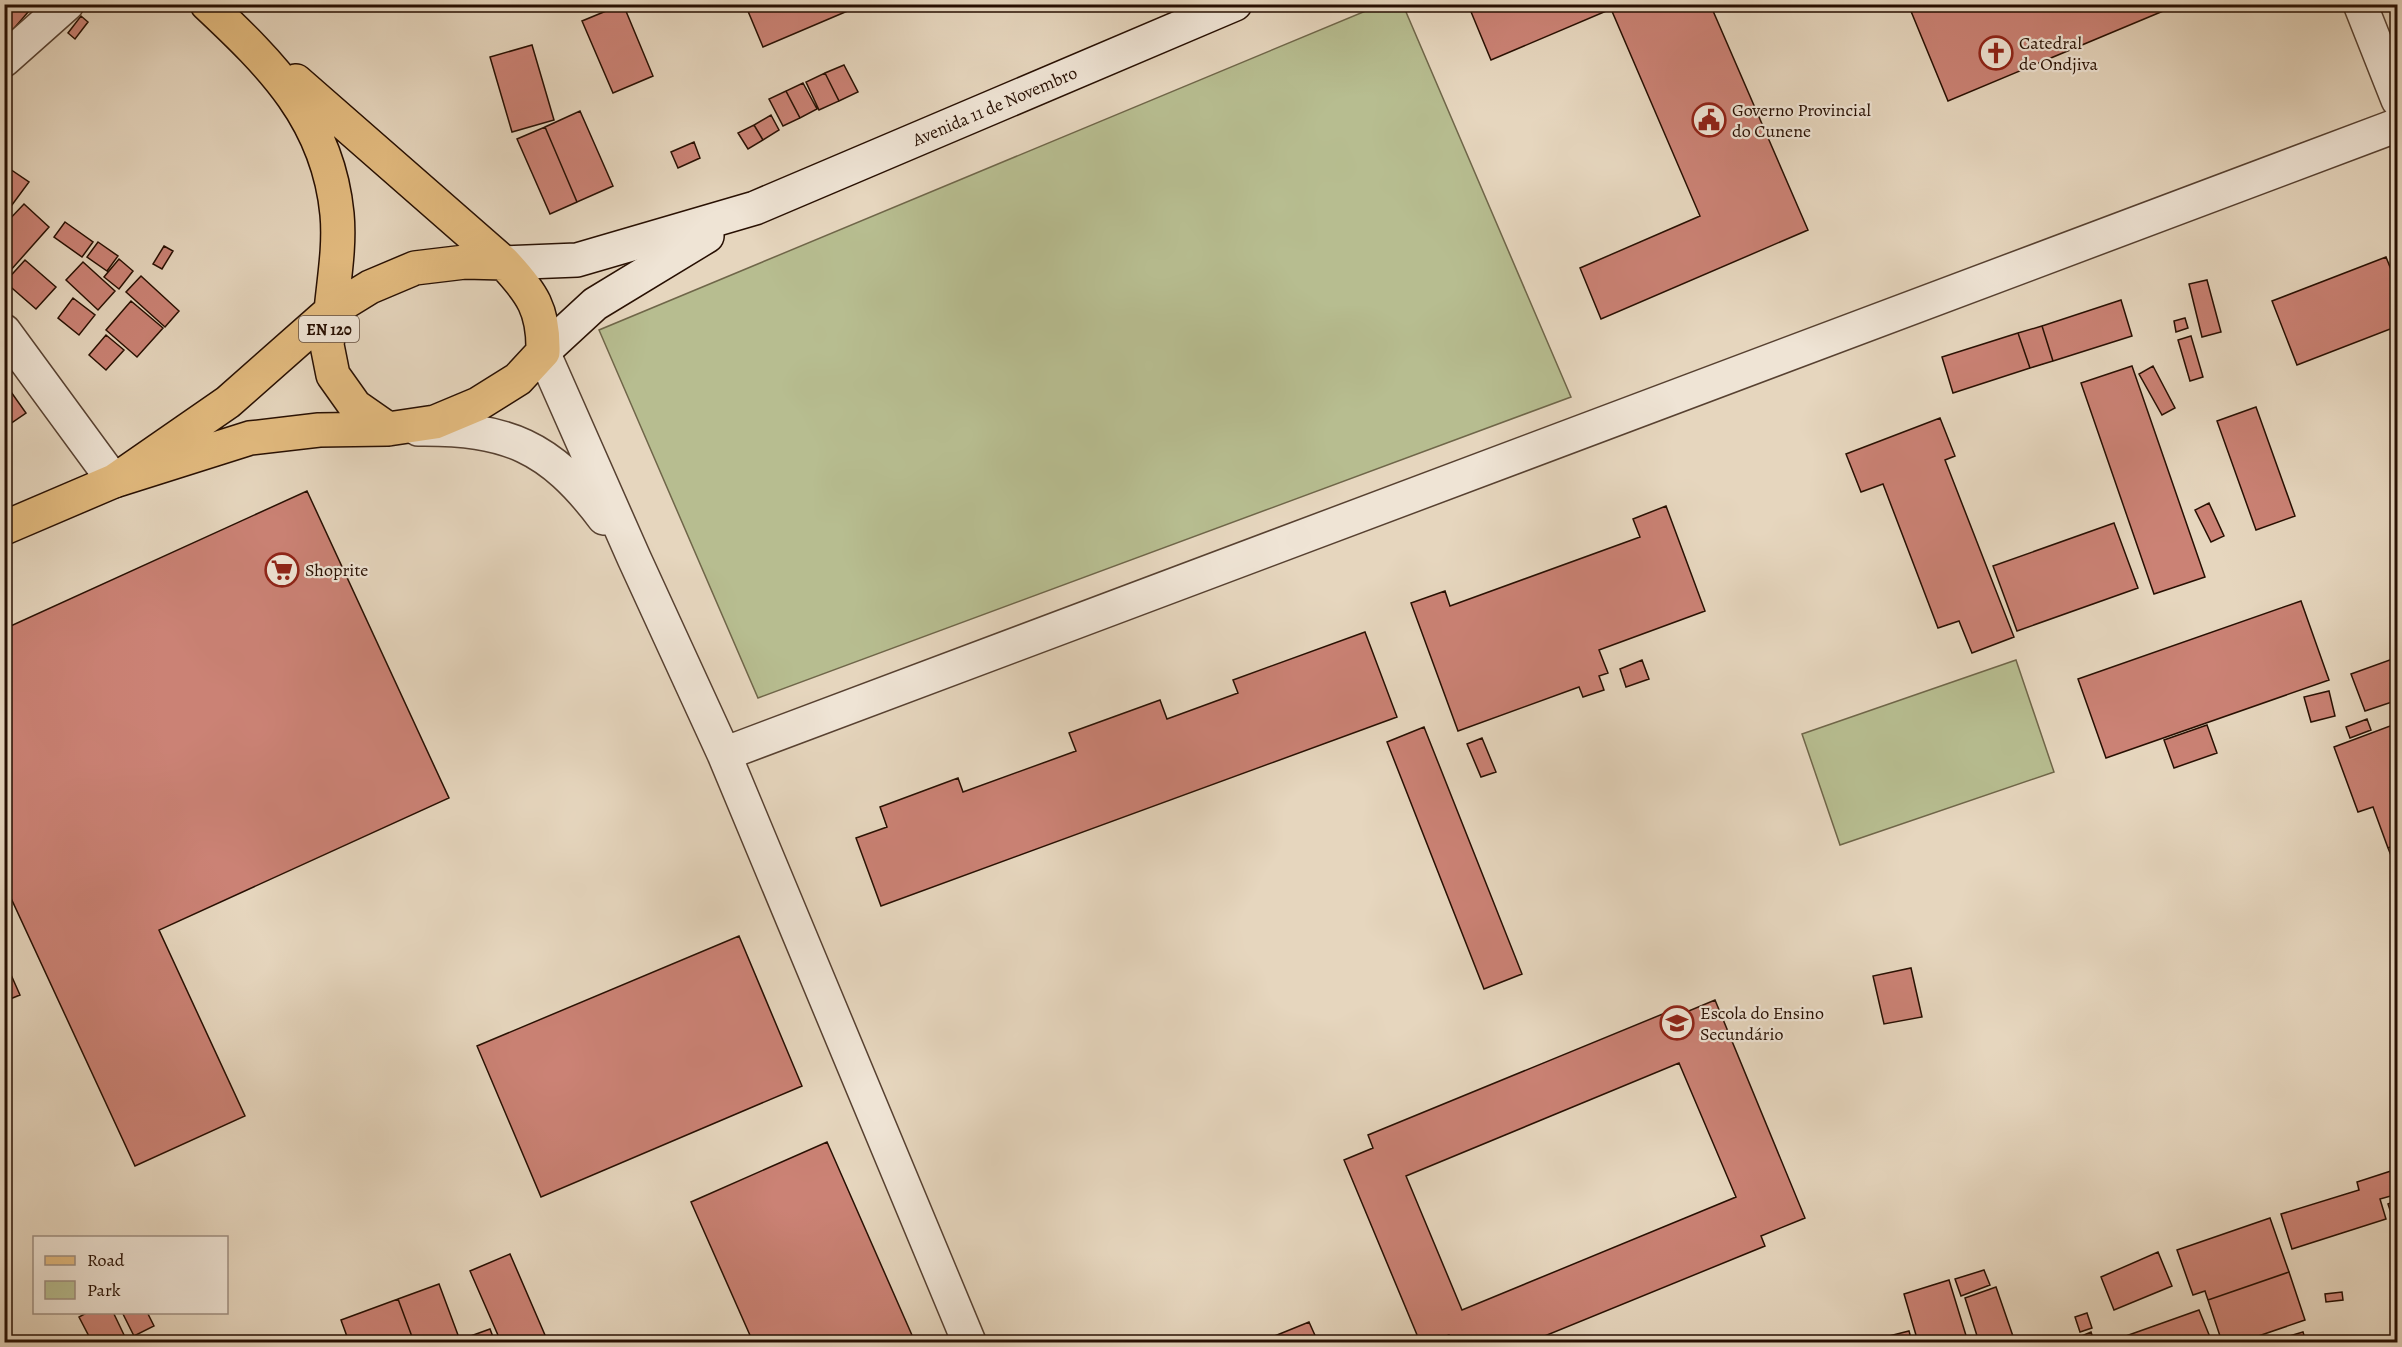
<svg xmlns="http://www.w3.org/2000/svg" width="2402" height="1347" font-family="Alegreya,serif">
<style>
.green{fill:#b7bd90;stroke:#6f6649;stroke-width:1.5}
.building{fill:#cb8275;stroke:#270f02;stroke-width:1.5;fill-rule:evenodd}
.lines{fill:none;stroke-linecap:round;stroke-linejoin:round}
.street-casing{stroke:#574131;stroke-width:36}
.secondary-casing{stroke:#270f02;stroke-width:36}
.primary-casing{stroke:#270f02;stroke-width:36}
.street{stroke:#efe4d5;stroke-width:33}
.secondary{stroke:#efe4d5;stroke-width:33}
.primary{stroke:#e3bb7f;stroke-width:33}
.labels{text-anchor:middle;stroke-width:4.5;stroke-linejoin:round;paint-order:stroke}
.shield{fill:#efe4d5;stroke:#634f41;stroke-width:1.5}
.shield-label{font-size:16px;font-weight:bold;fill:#270f02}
.poi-label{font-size:18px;fill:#270f02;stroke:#efe4d5;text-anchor:start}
.street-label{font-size:18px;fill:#270f02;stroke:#efe4d5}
</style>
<rect width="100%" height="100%" fill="#e6d6be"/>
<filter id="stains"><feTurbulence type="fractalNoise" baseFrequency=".00333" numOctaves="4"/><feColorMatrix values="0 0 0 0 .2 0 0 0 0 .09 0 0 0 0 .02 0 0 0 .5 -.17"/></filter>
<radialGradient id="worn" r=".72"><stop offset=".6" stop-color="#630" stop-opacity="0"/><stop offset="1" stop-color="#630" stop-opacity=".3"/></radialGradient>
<path class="green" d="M1380 5H1403L1571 397 758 698 599 330Z
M2016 660 2054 772 1840 845 1802 734Z"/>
<path class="building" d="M4 4H35L4 40Z
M623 4 653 76 613 93 582 21Z
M745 4H864L763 47Z
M1476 4H1710L1808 230 1601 319 1580 268 1700 216 1611 9 1491 60 1469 7Z
M1908 4H2180L1948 101Z
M81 16 88 22 75 39 68 33Z
M532 45 554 120 512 132 490 57Z
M844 65 858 92 839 101 825 73Z
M825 73 839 101 819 110 806 82Z
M803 83 817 109 800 118 786 91Z
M786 91 800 118 783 126 769 99Z
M580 111 613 186 577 202 545 127Z
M771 115 779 130 763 140 754 125Z
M754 125 763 140 748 149 738 133Z
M545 127 577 202 550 214 517 139Z
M694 142 700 158 678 168 671 152Z
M4 165 29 182 9 209 4 206Z
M24 204 49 227 10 271 4 266V225Z
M65 222 93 242 82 257 54 237Z
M98 242 118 256 107 271 87 257Z
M164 246 173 251 162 269 153 264Z
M2386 257 2398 287V326L2297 365 2272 301Z
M119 259 133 271 119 289 104 277Z
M25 260 56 287 36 309 5 282Z
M83 262 115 291 98 310 66 280Z
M141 276 179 311 165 327 126 292Z
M2207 280 2221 332 2202 337 2189 284Z
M73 298 95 315 79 335 58 318Z
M2121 300 2132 336 2053 361 2042 326Z
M131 301 163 328 137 357 106 330Z
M2185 318 2188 328 2176 332 2174 321Z
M2042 326 2053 361 2030 368 2018 333Z
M2018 333 2030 368 1953 393 1942 357Z
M106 335 124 350 106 370 89 355Z
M2191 336 2203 377 2190 381 2178 340Z
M2132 366 2205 577 2154 594 2081 383Z
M2153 366 2175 408 2162 415 2139 374Z
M4 382 26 413 4 428Z
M2256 407 2295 516 2256 530 2217 421Z
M1940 418 1955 456 1945 460 2014 637 1972 653 1959 621 1938 628 1883 484 1861 492 1846 454Z
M307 491 449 798 159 930 245 1116 135 1166 4 883V629Z
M2209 503 2224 536 2211 542 2195 510Z
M1666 506 1705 611 1599 650 1608 673 1599 676 1604 690 1583 697 1579 687 1458 731 1411 603 1445 591 1450 606 1640 537 1633 519Z
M2114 523 2138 588 2017 631 1993 566Z
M2301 601 2329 680 2106 758 2078 679Z
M1365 632 1397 717 881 906 856 838 887 827 880 807 958 778 963 792 1076 751 1069 733 1160 700 1167 719 1238 693 1233 680Z
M2398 657V700L2365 711 2351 674Z
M1642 660 1649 679 1626 687 1620 669Z
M2329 691 2335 716 2311 722 2304 697Z
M2367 719 2371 730 2350 738 2346 727Z
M2398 723V844L2388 848 2373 807 2358 812 2334 747Z
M2207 725 2217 753 2174 768 2164 740Z
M1424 727 1522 974 1484 989 1387 742Z
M1482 738 1496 772 1481 777 1467 744Z
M2398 844V873L2388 848Z
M739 936 802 1086 541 1197 477 1046Z
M4 959 20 995 10 999 4 987Z
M1911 968 1922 1017 1884 1024 1873 976Z
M1715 1000 1805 1218 1761 1236 1765 1246 1530 1342H1453L1449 1335 1430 1342H1420L1344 1160 1373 1148 1368 1135 1670 1011 1672 1018ZM1679 1063 1736 1197 1462 1310 1406 1176Z
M827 1142 915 1342H753L691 1202Z
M2394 1170 2398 1181V1194L2380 1199 2386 1219 2292 1249 2281 1214 2359 1190 2357 1182Z
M2398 1200V1234L2388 1204Z
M2270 1218 2289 1272 2208 1300 2205 1291 2193 1295 2177 1250Z
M2158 1252 2172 1286 2114 1310 2101 1277Z
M510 1254 548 1342H501L470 1271Z
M1984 1270 1990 1285 1961 1296 1955 1279Z
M2289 1272 2305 1320 2241 1342H2222L2208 1300Z
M1949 1280 1968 1342H1918L1904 1294Z
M439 1284 458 1335 439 1342H414L398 1299Z
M1996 1287 2015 1342H1979L1965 1298Z
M2342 1292 2343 1300 2326 1302 2325 1294Z
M398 1299 414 1342H349L341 1320Z
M2199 1310 2212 1342H2109Z
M88 1312H113L126 1339 119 1342H92L79 1317Z
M122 1312H147L154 1326 134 1336Z
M2087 1313 2092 1328 2080 1332 2075 1317Z
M1309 1322 1318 1342H1260Z
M490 1329 495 1342H454Z
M1909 1331 1912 1342H1891L1889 1336Z
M2091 1332 2094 1341 2079 1342 2077 1338Z
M2303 1332 2306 1342H2269Z"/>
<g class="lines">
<g class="street-casing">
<path id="street" d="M2360 4 2398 100
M4 60 67 4
M4 331 114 481
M543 352 634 558 724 754 969 1342
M418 429C507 428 550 446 604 518
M724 754 2398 125"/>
</g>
<g class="secondary-casing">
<g id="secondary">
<path id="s1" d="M504 263 577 260 755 208 1235 4"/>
<path d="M543 352 595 304 707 236"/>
</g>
</g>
<g class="primary-casing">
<path id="primary" d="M296 81 504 263
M465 262 504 263C532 293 544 310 543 352L518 379 478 404 435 422 388 429 355 406 333 375 327 345 331 311 370 287 415 268Z
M114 481 228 402 331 311C334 279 340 246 337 214 328 120 272 65 207 4
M4 528 114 481 250 438 319 430 388 429"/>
</g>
<use href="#street" class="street"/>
<use href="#secondary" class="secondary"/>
<use href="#primary" class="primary"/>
</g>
<defs>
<g id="church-ring" transform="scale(1.725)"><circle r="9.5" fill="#efe4d5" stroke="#8f2418" stroke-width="1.5"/><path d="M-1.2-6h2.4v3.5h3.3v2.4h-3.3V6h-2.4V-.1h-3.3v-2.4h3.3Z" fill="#8f2418"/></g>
<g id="civic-ring" transform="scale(1.725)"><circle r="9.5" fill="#efe4d5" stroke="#8f2418" stroke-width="1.5"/><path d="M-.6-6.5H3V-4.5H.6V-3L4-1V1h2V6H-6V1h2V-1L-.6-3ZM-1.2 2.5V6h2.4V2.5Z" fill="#8f2418"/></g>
<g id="supermarket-ring" transform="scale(1.725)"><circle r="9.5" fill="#efe4d5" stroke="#8f2418" stroke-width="1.5"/><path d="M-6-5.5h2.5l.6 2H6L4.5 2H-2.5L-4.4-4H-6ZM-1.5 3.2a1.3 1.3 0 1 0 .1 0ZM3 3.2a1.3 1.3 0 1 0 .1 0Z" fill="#8f2418"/></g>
<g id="school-ring" transform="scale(1.725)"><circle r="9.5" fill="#efe4d5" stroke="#8f2418" stroke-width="1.5"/><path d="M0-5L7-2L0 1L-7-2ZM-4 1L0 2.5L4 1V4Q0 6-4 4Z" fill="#8f2418"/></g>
</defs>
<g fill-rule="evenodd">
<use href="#church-ring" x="1996" y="53"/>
<use href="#civic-ring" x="1709" y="120"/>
<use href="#supermarket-ring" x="282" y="570"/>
<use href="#school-ring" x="1677" y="1023"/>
</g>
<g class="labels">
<rect class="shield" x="299" y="316" width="60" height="26" rx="4.5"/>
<g class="shield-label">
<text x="329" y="335">EN 120</text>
</g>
<g class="poi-label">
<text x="2019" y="49">Catedral<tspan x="2019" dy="21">de Ondjiva</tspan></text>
<text x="1732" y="116">Governo Provincial<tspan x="1732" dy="21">do Cunene</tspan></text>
<text x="305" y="576">Shoprite</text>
<text x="1700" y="1019">Escola do Ensino<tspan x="1700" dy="21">Secundário</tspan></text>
</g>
<g class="street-label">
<text dy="6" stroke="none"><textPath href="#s1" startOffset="519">Avenida 11 de Novembro</textPath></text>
</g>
</g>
<rect width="2402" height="1347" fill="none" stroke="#e6d6be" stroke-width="24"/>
<rect x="6" y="6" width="2390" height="1335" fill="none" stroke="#270f02" stroke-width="3"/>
<rect x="12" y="12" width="2378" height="1323" fill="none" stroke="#270f02" stroke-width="1.5"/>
<rect x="33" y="1236" width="195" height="78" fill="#efe4d5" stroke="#9f8f81" stroke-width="1.5"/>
<rect x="45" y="1256" width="30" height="9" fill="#e3bb7f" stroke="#9f8f81" stroke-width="1.5"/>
<text x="87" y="1266" font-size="18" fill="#270f02">Road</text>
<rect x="45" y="1281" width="30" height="18" fill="#b7bd90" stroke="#9f8f81" stroke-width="1.5"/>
<text x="87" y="1296" font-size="18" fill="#270f02">Park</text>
<rect width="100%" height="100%" filter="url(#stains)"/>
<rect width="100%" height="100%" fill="url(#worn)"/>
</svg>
